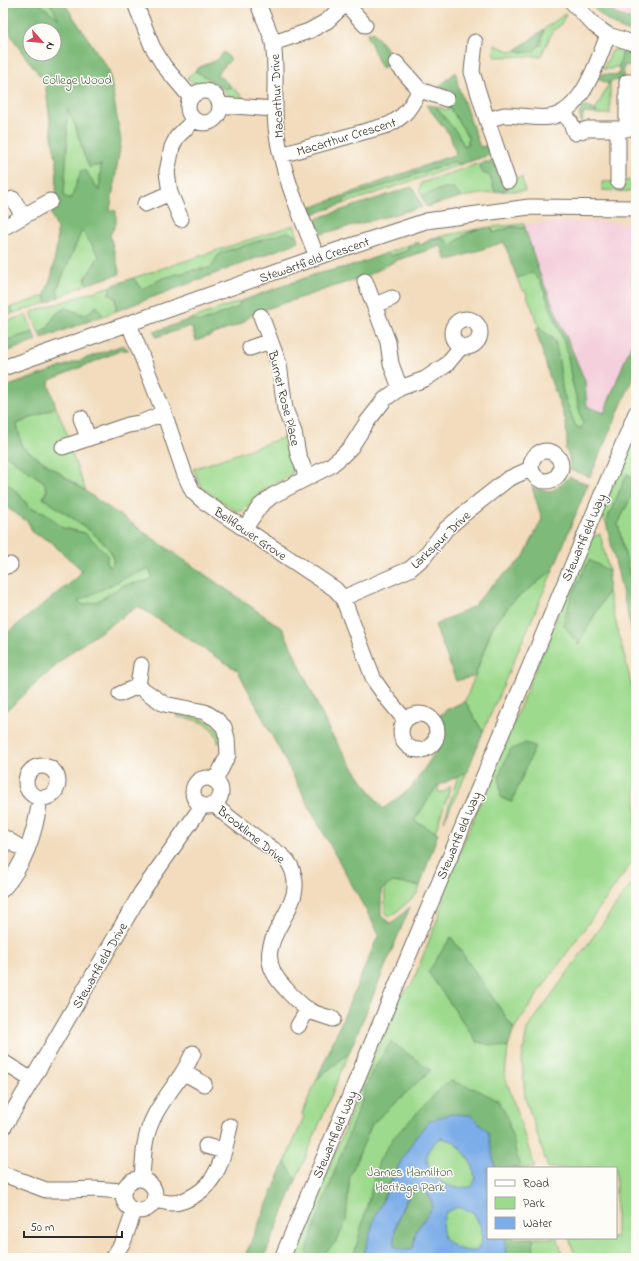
<svg xmlns="http://www.w3.org/2000/svg" width="639" height="1261" font-family="'Indie Flower',sans-serif">
<style>
.built{fill:#f4cfdc}
.green{fill:#9eda8e;stroke:#64825c;fill-rule:evenodd}
.forest{fill:#7eba79;stroke:#547252;fill-rule:evenodd}
.water{fill:#7cade8;stroke:#546c8a;fill-rule:evenodd}
.lines{fill:none;stroke-linecap:round;stroke-linejoin:round}
.minor-casing{stroke:#71695e;stroke-width:17}
.minor{stroke:#fff;stroke-width:15}
.labels{text-anchor:middle;stroke-width:3;stroke-linejoin:round;paint-order:stroke}
.park-label{font-size:13px;fill:#4e6049;stroke:#fdfcf7}
.street-label{font-size:13px;fill:#2b2b2b;stroke:#fdfcf7}
</style>
<rect width="100%" height="100%" fill="#fdfcf7"/>
<filter id="ink" filterUnits="userSpaceOnUse"><feTurbulence type="fractalNoise" baseFrequency=".025" numOctaves="2"/><feDisplacementMap in="SourceGraphic" scale="8" xChannelSelector="R" yChannelSelector="G"/><feConvolveMatrix kernelMatrix="1 2 1 2 8 2 1 2 1" color-interpolation-filters="sRGB"/></filter>
<filter id="wash" filterUnits="userSpaceOnUse"><feTurbulence type="fractalNoise" baseFrequency=".012" numOctaves="4" result="noise"/><feDisplacementMap in="SourceGraphic" scale="16" xChannelSelector="R" yChannelSelector="G"/><feGaussianBlur stdDeviation="0.9" result="paint"/><feColorMatrix in="noise" values="0 0 0 0 0 0 0 0 0 0 0 0 0 0 0 0 0 1.4 0 .05"/><feComposite in="paint" operator="in"/></filter>
<g filter="url(#wash)">
<rect width="100%" height="100%" fill="#f2dcbd"/>
<path class="built" d="M606 3H636V21L615 14Z
M563 222H608L636 225V332L604 414 587 406 585 381 539 272 524 224Z"/>
<path class="green" d="M17 3H50L60 21 17 4Z
M565 14 566 15 560 26 553 30 541 56 494 57 495 45 513 52 516 50 524 53 541 45 544 29Z
M617 49 623 51 619 67H613L612 69H603L612 51Z
M195 71 226 88 232 87 245 99C225 101 227 89 214 85 201 82 199 87 186 78Z
M610 81V114H596V109Z
M435 106 448 110 449 106 468 137V144L464 146 458 134Z
M66 108 75 125 85 158 89 167 101 165 99 192 86 171 71 199 64 196 67 146Z
M452 162 462 164 343 204 344 199Z
M480 163 481 172 490 176 495 192 461 197 454 188H444L422 196 419 190 421 183Z
M522 177 525 191H506L504 185 513 179Z
M635 180V192L602 190V182Z
M524 224 525 228 511 227 494 233 491 227Z
M294 225 298 237 288 232 220 253 210 268 194 270 163 278 142 289 133 278Z
M478 229 468 233 451 245 445 239 432 238Z
M82 230 99 256 85 279 87 284 59 297 57 290Z
M636 238V288L632 285Z
M409 245 407 251 390 256 387 253Z
M533 273 540 281 567 350 571 377 583 424 581 429 575 425 563 393 559 362 555 341 539 327 525 290 522 291 517 278Z
M111 286 109 294 116 298V311L103 316 97 306 85 315 65 308 56 314 47 328 39 333 32 315V312Z
M45 295 47 303 14 313 11 307 36 299Z
M241 301 239 307 201 322 191 319Z
M26 315 33 332 3 341V322Z
M56 407 69 438 57 444 60 452 70 449 86 491 22 447 17 424Z
M636 431V480L627 474 606 522 600 517Z
M288 436C288 442 287 448 289 454 291 462 297 468 290 476L262 491 245 509 242 511H236L207 492 201 486 193 469Z
M3 453 44 482 47 490 43 498C61 511 105 537 113 556 114 560 113 564 111 567L107 565 85 533 63 528 44 512 30 508 18 493 3 480Z
M636 486V603L618 524Z
M600 534 609 571 589 560 578 645 608 591 636 702V857L546 982 514 1029 451 937 442 951 508 1048 505 1076 535 1168H488V1238H557L564 1258H293L397 999 412 984 444 902 443 892 589 540 595 536ZM525 743 534 746 511 802 501 798Z
M149 568 152 576 147 581 124 585 98 601 83 605 77 601 131 575Z
M553 570 483 732 465 701 475 676 492 628 512 602Z
M179 713C198 718 218 720 222 742L218 743C217 724 193 718 177 717Z
M467 772 444 821 458 776Z
M439 785 438 792H444L451 786 435 832 414 821 437 786Z
M636 877V1258H576L569 1238H616V1168H548L525 1097 522 1060 527 1029Z
M392 882 420 886 417 894 391 917 385 912V887Z
M349 1053 296 1180 285 1162 304 1117 302 1114 317 1079Z"/>
<path class="forest" d="M3 3H17V4L39 3 59 19 50 3H64L109 70 121 141 110 210 116 211V224L110 235 120 274 87 284 85 279 99 256 82 230 57 290 59 297 47 303 45 295 52 274 57 246V229L50 210 57 204 56 197 57 163 53 143 45 82 21 51 12 37 3 15ZM30 30H54V54H30ZM67 109 75 125 85 158 89 167 101 165 99 191 86 171H81L71 199 64 196 67 146Z
M595 3H606L615 14 636 21V33C616 29 607 21 593 7Z
M544 29C540 47 537 57 516 50Z
M372 31 393 57 387 66 381 68 367 34Z
M623 51 636 55V67L624 65 623 80 610 81 608 84 599 79 601 74 619 75V67Z
M224 52 231 59 217 74 232 87 226 89 195 71 200 67 217 60Z
M456 72 458 86 480 147 489 145 492 154 462 164 452 162 345 199 343 204 313 214 310 208 456 154 450 135 426 105 435 106 458 134 464 146 468 144V137L449 106 452 92 437 88Z
M585 105 596 111V114L583 113 582 124 579 114 582 108Z
M492 161C501 167 503 182 506 191L495 192 490 176 481 172 480 163Z
M411 187 415 190 422 207 321 234 315 219Z
M444 188H454L461 197 426 207 422 196Z
M491 227 494 233 511 227 525 228 539 272 585 381 587 406 604 413 636 332V371L590 477 570 470C570 461 570 456 565 449L567 445 566 422 549 375 536 330 539 327 555 341 559 362 563 393 575 425 581 429 583 423 571 377 567 350 540 281 532 273 517 278 504 242 447 261 441 246 397 260 369 275 254 313 241 324 196 341 191 326 156 337 154 332 191 319 201 322 238 307 241 301 316 274 358 264 387 253 391 256 407 251 409 245 418 242 421 245 432 238 445 239 451 245C466 234 472 229 491 227Z
M288 232 298 237 299 242 116 311V298L109 294 111 286 133 278 142 289 163 278 194 270 210 268 220 253Z
M97 306 103 316 42 338 39 333 47 328 56 314 65 308 85 315Z
M11 307 14 313 3 317V310Z
M33 332 36 341 3 353V341Z
M123 345 129 350H122L50 380 49 385 56 407 17 424 22 447 283 629 330 732 350 763 383 809 411 788 441 744 445 731 438 717 446 710 465 701 483 732 467 772 437 786 414 821 438 833 420 886 393 882 381 890V916L391 924 410 907 349 1053 317 1079 379 934 319 825 238 671 138 606 71 652 3 714V636L77 578 82 570 57 548 52 542 33 533 28 522 3 505V480L18 493 30 508 44 512 63 528 85 533 107 554V565L111 567C113 564 114 560 113 556 105 537 61 511 43 498L47 490 44 482 3 453V388ZM149 569 152 576 147 581 124 585 98 601 83 605 78 601 131 575Z
M627 474 636 480V486L618 524 636 603V650L606 522Z
M569 477 588 484 553 570 512 602 492 628 475 676 456 681 435 625 474 606 489 588 523 558 542 519 532 487 550 492 561 485Z
M589 560 609 571 608 591 578 645 563 624 571 597Z
M525 743 535 746 512 802 501 798 499 775 510 750Z
M451 937 514 1029 508 1048 477 1042 428 972Z
M391 1042 431 1070 372 1124 350 1176 346 1221 337 1241 320 1258 306 1253 316 1222 372 1071Z
M451 1081 475 1089 498 1100 507 1116 520 1168H495L493 1157 428 1122C396 1161 376 1209 363 1258H353L379 1161 393 1138 443 1086Z
M285 1162 296 1180 264 1258H244Z
M414 1188 425 1190 432 1201V1208L416 1231 413 1248 404 1250 394 1246C393 1225 403 1205 414 1188Z
M505 1238H533L534 1258H506Z"/>
<path class="water" d="M449 1114 470 1115 488 1131 495 1168H488V1238H505L506 1258H363L374 1219 401 1161 413 1141 428 1122ZM441 1138 455 1142 467 1156 473 1167 475 1180 472 1187C464 1187 454 1189 447 1185 437 1180 425 1166 427 1155 428 1147 436 1142 441 1138ZM414 1188 425 1190 432 1201V1208L416 1231 413 1248 404 1250 394 1246C393 1226 402 1204 414 1188ZM458 1207 473 1212C481 1226 487 1237 476 1251 460 1251 456 1249 444 1238L442 1224 446 1212Z"/>
</g>
<g filter="url(#ink)">
<g class="lines">
<g class="minor-casing">
<path id="minor" d="M135 3 152 46 164 66 191 98
M258 3C262 16 270 30 273 43 278 72 272 105 277 135 283 176 302 218 317 257
M345 3 365 25
M573 3 594 25 608 35 636 44
M475 42 472 72 487 120
M273 43 309 31 327 21 345 4
M420 90 446 99
M188 107a16 16 0 1 1 32 0a16 16 0 1 1-32 0Z
M220 105 274 109
M563 113 570 121 575 133 587 129H627V82H636
M281 155 388 125C406 116 410 108 420 90L396 63
M508 181 487 120C492 119 499 116 504 115 519 115 536 119 550 117 583 111 597 62 608 35
M618 181V129
M13 199 23 216
M145 204 170 193
M181 219 170 193 167 172 172 147 177 137 194 120
M3 228 50 201
M365 281 388 342 391 364 400 388
M375 305 392 298
M261 316 279 364 285 409 294 432 298 454 307 477
M452 333a14 14 0 1 1 28 0a14 14 0 1 1-28 0Z
M129 324 164 413 185 475 193 492 203 501 335 589 343 598 374 680 386 697 405 720
M250 348 270 341
M3 368 317 257 426 221 529 207 636 208
M81 418 88 438
M63 447 128 425 140 423 164 413
M531 466a15 15 0 1 1 30 0a15 15 0 1 1-30 0Z
M245 528 260 506 272 496 330 466 341 457 351 447 367 422 385 399 400 388 425 379 446 365 461 347
M3 567 10 565
M343 598 410 569 424 557 446 529 465 513 508 479 530 469
M138 686 164 704 205 712 216 719 224 727 227 738 228 755 215 781
M120 694 138 686 141 665
M401 732a18 18 0 1 1 36 0a18 18 0 1 1-36 0Z
M26 782a16 16 0 1 1 32 0a16 16 0 1 1-32 0Z
M193 792a14 14 0 1 1 28 0a14 14 0 1 1-28 0Z
M214 804C230 820 249 832 267 845 275 851 286 857 290 865 315 912 238 940 285 988 291 995 299 1003 307 1009 314 1014 325 1016 333 1019
M3 837 26 851
M3 889C25 864 36 830 40 798
M298 1026 308 1009
M3 1062 32 1080
M183 1072 204 1084
M3 1128 32 1080 141 893 202 806
M206 1146 224 1151
M3 1174 46 1190H69L93 1189 123 1191
M123 1195a16 16 0 1 1 32 0a16 16 0 1 1-32 0Z
M142 1179C143 1166 143 1153 146 1139 152 1111 169 1095 183 1072 187 1066 190 1059 193 1053
M154 1200C160 1201 167 1203 172 1203 181 1203 188 1199 195 1195 220 1180 224 1152 230 1126
M113 1258 124 1240 134 1211
M282 1258 636 413"/>
</g>
<use href="#minor" class="minor"/>
</g>
</g>
<g class="labels">
<g class="park-label">
<text x="77" y="84">College Wood</text>
<text x="410" y="1176">James Hamilton<tspan x="410" dy="15">Heritage Park</tspan></text>
</g>
<g class="street-label">
<text transform="translate(276 96) rotate(-93)" y="5">Macarthur Drive</text>
<text transform="translate(346 136) rotate(-17)" y="5">Macarthur Crescent</text>
<text transform="translate(314 259) rotate(-19)" y="5">Stewartfield Crescent</text>
<text transform="translate(285 398) rotate(76)" y="5">Burnet Rose Place</text>
<text transform="translate(251 533) rotate(34)" y="5">Bellflower Grove</text>
<text transform="translate(583 537) rotate(-67)" y="5">Stewartfield Way</text>
<text transform="translate(440 539) rotate(-44)" y="5">Larkspur Drive</text>
<text transform="translate(252 834) rotate(39)" y="5">Brooklime Drive</text>
<text transform="translate(458 835) rotate(-67)" y="5">Stewartfield Way</text>
<text transform="translate(99 965) rotate(-60)" y="5">Stewartfield Drive</text>
<text transform="translate(334 1134) rotate(-67)" y="5">Stewartfield Way</text>
</g>
</g>
<rect width="639" height="1261" fill="none" stroke="#fdfcf7" stroke-width="16"/>
<rect x="487" y="1167" width="130" height="72" fill="#fdfcf7" stroke="#a9a8a5"/>
<rect x="495" y="1180" width="20" height="6" fill="#ffffff" stroke="#a9a8a5"/>
<text x="523" y="1187" font-size="12" fill="#2b2b2b">Road</text>
<rect x="495" y="1197" width="20" height="12" fill="#9eda8e" stroke="#a9a8a5"/>
<text x="523" y="1207" font-size="12" fill="#2b2b2b">Park</text>
<rect x="495" y="1217" width="20" height="12" fill="#7cade8" stroke="#a9a8a5"/>
<text x="523" y="1227" font-size="12" fill="#2b2b2b">Water</text>
<g transform="translate(42 42) rotate(117)"><circle r="19" fill="#fdfcf7" stroke="#a9a8a5"/>
<path d="M0-3L7 15L0 10L-7 15Z" fill="#d1495b"/>
<text y="-6" font-size="11" font-weight="bold" text-anchor="middle" fill="#2b2b2b">N</text>
</g>
<path d="M24 1231v6h98v-6" fill="none" stroke="#2b2b2b" stroke-width="2"/>
<text x="30" y="1231" font-size="12" fill="#2b2b2b" stroke="#fdfcf7" stroke-width="3" paint-order="stroke">50 m</text>
</svg>
